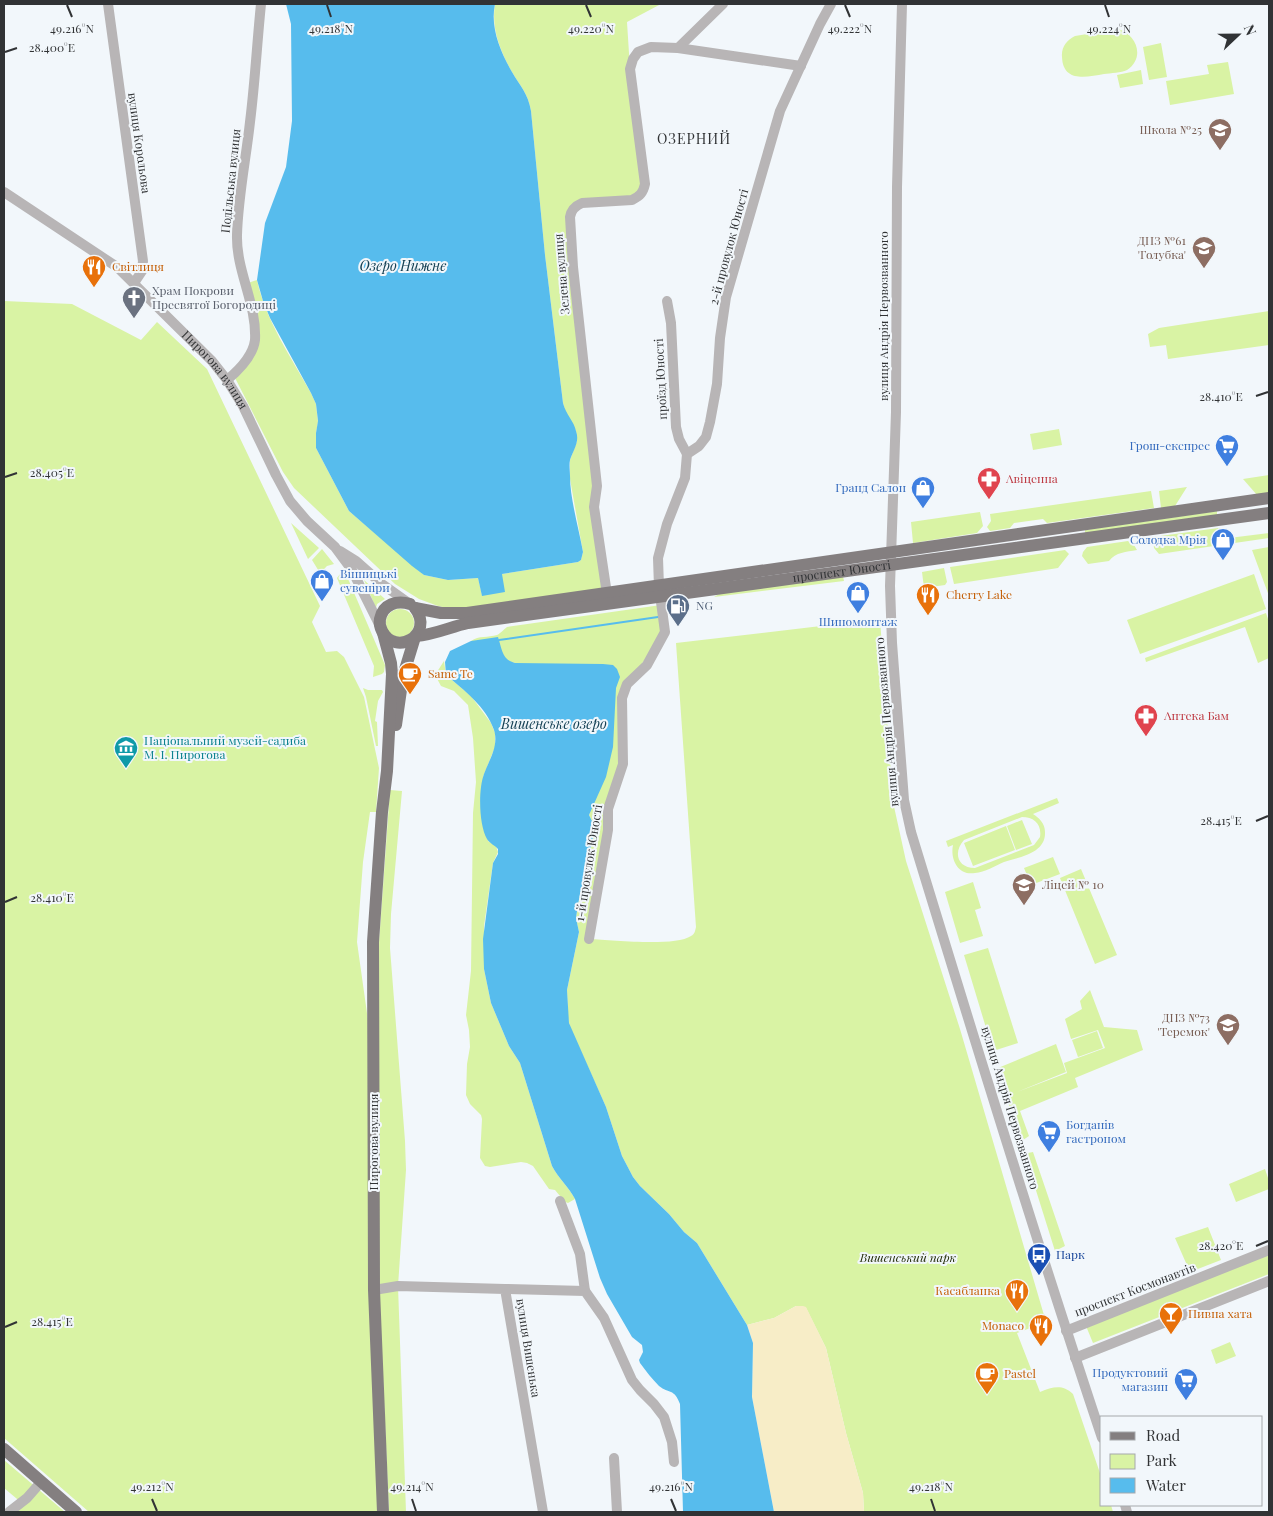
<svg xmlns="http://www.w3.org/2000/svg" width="1273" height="1516" font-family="'Playfair Display',serif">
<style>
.green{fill:#d9f3a4;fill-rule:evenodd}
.sand{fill:#f7edc7}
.water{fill:#57bced}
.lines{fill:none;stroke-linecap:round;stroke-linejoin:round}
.stream{stroke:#57bced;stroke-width:2}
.minor{stroke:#b8b5b6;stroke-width:10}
.major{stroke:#847f80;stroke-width:12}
.ticks{fill:none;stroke:#313335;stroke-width:2}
.labels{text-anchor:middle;stroke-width:4;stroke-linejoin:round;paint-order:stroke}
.education-label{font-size:12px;fill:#785e54;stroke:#f2f7fb;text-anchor:end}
.street-label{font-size:12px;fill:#313335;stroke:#f2f7fb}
.food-label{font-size:12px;fill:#c56008;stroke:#f2f7fb;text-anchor:start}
.worship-label{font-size:12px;fill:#5b616d;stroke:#f2f7fb;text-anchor:start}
.shop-label{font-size:12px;fill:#366cbe;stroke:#f2f7fb;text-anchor:end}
.health-label{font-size:12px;fill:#be3a42;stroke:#f2f7fb;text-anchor:start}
.service-label{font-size:12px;fill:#4e5e75;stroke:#f2f7fb;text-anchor:start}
.culture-label{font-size:12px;fill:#0d838f;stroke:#f2f7fb;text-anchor:start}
.transit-label{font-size:12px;fill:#164399;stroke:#f2f7fb;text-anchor:start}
.park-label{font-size:12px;font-style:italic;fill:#242e09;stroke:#f2f7fb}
.neighbourhood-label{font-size:14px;letter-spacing:1px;fill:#313335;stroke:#f2f7fb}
.water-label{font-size:14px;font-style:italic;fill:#144054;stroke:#f2f7fb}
.ticks-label{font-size:12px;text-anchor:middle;fill:#313335;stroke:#f2f7fb;stroke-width:4;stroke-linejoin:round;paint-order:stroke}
</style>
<rect width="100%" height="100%" fill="#f2f7fb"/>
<path class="green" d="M495 4H661L627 22 630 69 645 184 639 197 583 203 571 211 606 588 472 607 447 608 438 606 419 599 395 584 294 488 283 472 233 374 253 349 245 284 257 280C266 321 291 357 311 393L316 404 318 422 316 433V448L349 511 424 575 448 580 478 578 482 595 502 574 578 562 581 560 583 552 570 479V460L577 441 576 431 566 414 563 403 545 255 531 111C528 93 520 86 512 72 500 51 491 28 495 4Z
M1118 29C1136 34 1146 57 1127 70 1121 73 1111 73 1104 74 1087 77 1063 83 1062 57 1061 47 1067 40 1075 36Z
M1161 43 1167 77 1149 80 1143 47Z
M1228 62 1234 94 1170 105 1166 81 1209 74 1207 65Z
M1141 70 1143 84 1120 88 1117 75Z
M4 301 72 304 141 340 157 322 207 369 320 606 312 622 326 652 337 651 344 657 364 697 379 768 376 812H370L363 862 357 942 374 1063 383 1512H89L4 1438Z
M1269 311V345L1168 359 1166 345 1150 347 1148 334 1159 328Z
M1059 429 1062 445 1033 450 1030 434Z
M1269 475V493L1257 495 1243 479Z
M1187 487 1175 506 1161 508 1159 491Z
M1151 491 1154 508 1047 523 1043 519 1014 523 1010 528 990 531 987 527 991 521 990 514Z
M1217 511V515L1085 534V530Z
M980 512 983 526 977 533 913 543 911 522Z
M291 523 319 548 308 559Z
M1218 528 1229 538 1269 533V538L1159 554 1154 548 1153 537Z
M1128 541 1134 545 1137 550C1126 552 1116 552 1109 561L1088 564 1082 556 1083 552 1087 547Z
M1269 547V596L1252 550Z
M322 549 334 564 327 566 320 573 312 560Z
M1065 550 1069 554 1058 568 954 584 950 567Z
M944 568 947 582 945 585 924 588 922 572Z
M842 572 844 581 714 597 731 587Z
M340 574 346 576 349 581 385 665 384 672 382 674 373 677 374 666 337 578Z
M1254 574 1266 609 1140 654 1127 620Z
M364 580 385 599 377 604 376 608Z
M661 605 665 632 627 684 623 755 613 797 590 939C611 940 675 947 691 936 695 934 695 931 696 927L676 643 880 619 893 802 906 861 960 1029 1046 1322 1017 1333 1040 1392C1053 1387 1062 1384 1073 1394L1102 1479V1505H1111L1113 1512H864L863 1493 846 1433 826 1348 806 1308 796 1306 774 1318 747 1325 697 1243 684 1232 669 1214 640 1186 633 1177 622 1156 606 1107 570 1027 568 1018 567 990 579 932 576 918 578 904 595 829 594 825 589 815 591 809 515 663 508 661 505 658 471 641C479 635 488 638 497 635 500 634 504 629 507 627Z
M386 623a14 14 0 1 1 28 0a14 14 0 1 1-28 0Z
M1266 613 1269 622V658L1258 663 1245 627 1146 662 1145 658Z
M444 661 446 675 471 696 491 723 495 733V747L483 777 488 841 496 846 498 852 493 863 484 926V969L491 1003 509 1046 520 1063 552 1166C558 1178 569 1187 575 1199L568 1203 565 1202 555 1190 549 1189 533 1166 527 1163 521 1162 490 1167 485 1166 480 1158 482 1119 481 1115 470 1104 466 1095 467 1064 470 1047 469 1030 466 1015 471 971 473 813 476 782 473 738 468 705 454 691 441 686 435 675Z
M363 688 368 690H382L383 692 378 701 375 721 377 722 378 746H376L366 697Z
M390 790 402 791 391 914 390 948 405 1141 406 1170 398 1286 406 1512H389L379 1290V942Z
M1057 798 1059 803 1033 814C1039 818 1045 823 1045 832 1046 853 1020 857 1004 862 995 866 985 872 975 873 958 876 950 859 953 845L948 847 946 841ZM1022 817C1034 817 1042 824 1040 837L1034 845 975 868C957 868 953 852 964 840Z
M1022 820 1032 844 1016 850 1007 826Z
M1006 826 1015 850 973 866 964 843Z
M1053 857 1060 874 1031 885 1024 868Z
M1081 869 1117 955 1095 964 1060 878Z
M973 882 981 908 975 910 983 936 960 943 945 892Z
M988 948 1018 1043 993 1051 964 955Z
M1090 990 1104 1027 1137 1030 1143 1050 1075 1078 1078 1087 1020 1111 1029 1136 1020 1142 998 1068 1056 1044 1066 1072 1017 1092 1067 1073 1064 1063 1105 1048 1098 1030 1071 1039 1065 1019 1082 1009 1080 1001Z
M1097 1031 1103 1048 1078 1057 1072 1040Z
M1023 1149 1028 1153 1033 1152 1065 1246 1055 1251Z
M1265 1169 1269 1181V1189L1236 1202 1229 1184Z
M1208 1227 1221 1260 1190 1272 1175 1238Z
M1269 1253V1274L1093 1343 1086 1326Z
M1230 1342 1236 1356 1216 1364 1211 1350Z
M4 1460 65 1512H14L23 1504 4 1488Z"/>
<path class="sand" d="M796 1306H803L806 1307 826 1348 846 1433 863 1493 864 1512H774L752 1397 753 1343 747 1325 774 1318Z"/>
<path class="water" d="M286 4H495C490 27 500 51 512 72 520 86 528 93 531 111L545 255 563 403C566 415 574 421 576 431 580 442 573 450 570 460 569 465 570 471 570 476 570 499 579 529 583 552L581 560 578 562 502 574 505 592 482 596 478 578 448 580 424 575 412 566 349 511 316 448V433L318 421 316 404 311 393 270 318 263 301 257 280 265 223 286 167 292 121 291 24Z
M498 637C502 649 502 660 515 663L603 664 613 665 617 669 620 677 616 688 613 747 606 777 589 815 594 825 595 829 578 904 576 918 579 932 567 990 569 1023 606 1107 622 1156 633 1177 640 1186 669 1214 684 1232 697 1243 747 1325 753 1343 752 1397 774 1512H683L680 1404C674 1388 669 1394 659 1386 652 1379 646 1371 640 1363L639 1360 643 1352 642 1345 632 1337 607 1294 600 1278 575 1199C569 1187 558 1178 552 1166L520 1063 509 1046 491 1003 484 969 483 939 493 863 498 854V849C495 845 490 844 487 839 479 825 478 790 484 774 489 760 499 746 494 730 487 708 463 689 446 675L445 662 450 651 471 641Z"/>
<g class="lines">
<path class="stream" d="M499 640 658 617"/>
<g class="minor">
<path d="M108 4 143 261 142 271 134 283"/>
<path d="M902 4 897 187 896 412 890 586 892 643 904 800 911 832C973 1035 1035 1237 1102 1438"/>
<path d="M678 48 723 4"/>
<path id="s1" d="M4 192 117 267 212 361 227 380 243 406 276 475 290 501 307 521 335 547 352 570 379 624"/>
<path d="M667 301 671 323 676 427 679 439 687 454"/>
<path d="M227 380C239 370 253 356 255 340 257 304 236 271 237 235 238 197 246 159 250 122 255 82 257 43 261 4"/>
<path d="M340 551 356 561 382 584 410 604"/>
<path d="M607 594 594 507 597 486 573 267 570 217C571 210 575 206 582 203L632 200C640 196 643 193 645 184L630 69 633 59 638 52 651 47 678 48 801 66"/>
<path d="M589 939 608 830V809L623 764 622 698 627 684 647 665 665 632 659 587 658 558 667 524 685 478 687 454 699 446 706 437 710 422 717 384 720 338 726 297 780 111 820 24 831 4"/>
<path d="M560 1201 580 1254 585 1291"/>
<path d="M505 1289 585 1291 604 1318 632 1380 640 1390 654 1404 664 1417 672 1442 674 1462"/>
<path d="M374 1290 398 1286 505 1289 543 1512"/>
<path d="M1066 1331 1269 1250"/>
<path d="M1075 1358 1269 1281"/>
<path d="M614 1458 617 1512"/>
<path d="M1125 1505 1127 1512"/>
<path d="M9 1512 27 1498 41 1482"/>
</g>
<g class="major">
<path d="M410 604C397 600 383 604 380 619 379 624 380 627 382 631 395 657 435 635 415 608"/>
<path d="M415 608 441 613H467L1269 498"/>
<path id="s2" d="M416 636C434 635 450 627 468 623L1269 513"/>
<path d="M396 725 403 676 415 637"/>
<path d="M4 1449 76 1512"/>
<path d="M383 1512 374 1290 373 942 382 812 387 771 392 674 391 663 383 633"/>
</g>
</g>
<path class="ticks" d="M67 5 72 17M327 5 331 17M586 5 591 17M845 5 850 17M1105 5 1109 17M5 52 17 48M1256 396 1268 392M5 477 17 473M1256 821 1268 816M5 902 17 897M1256 1246 1268 1241M5 1327 17 1322M152 1499 157 1511M412 1499 416 1511M671 1499 676 1511M931 1499 935 1511"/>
<defs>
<g id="school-pin" transform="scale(1.25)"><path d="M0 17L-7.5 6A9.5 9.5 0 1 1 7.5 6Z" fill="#8d6e63" stroke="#f2f7fb"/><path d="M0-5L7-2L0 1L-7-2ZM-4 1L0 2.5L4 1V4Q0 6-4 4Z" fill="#fff"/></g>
<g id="restaurant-pin" transform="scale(1.25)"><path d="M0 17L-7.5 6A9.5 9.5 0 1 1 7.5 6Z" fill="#e8710a" stroke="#f2f7fb"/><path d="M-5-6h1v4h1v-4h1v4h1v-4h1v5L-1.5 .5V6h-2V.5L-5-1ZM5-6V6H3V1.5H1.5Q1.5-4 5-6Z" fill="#fff"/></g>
<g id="church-pin" transform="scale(1.25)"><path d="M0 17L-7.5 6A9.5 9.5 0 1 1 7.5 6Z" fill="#6b7280" stroke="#f2f7fb"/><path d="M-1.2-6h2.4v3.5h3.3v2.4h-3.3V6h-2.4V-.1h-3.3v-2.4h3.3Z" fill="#fff"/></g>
<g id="supermarket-pin" transform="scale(1.25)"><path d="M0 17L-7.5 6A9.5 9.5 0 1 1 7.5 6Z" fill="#3f7fe0" stroke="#f2f7fb"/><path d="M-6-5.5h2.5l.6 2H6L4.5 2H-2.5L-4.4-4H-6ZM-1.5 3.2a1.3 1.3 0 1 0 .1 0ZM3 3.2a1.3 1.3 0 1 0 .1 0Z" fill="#fff"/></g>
<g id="pharmacy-pin" transform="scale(1.25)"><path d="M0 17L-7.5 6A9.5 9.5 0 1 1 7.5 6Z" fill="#e0444e" stroke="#f2f7fb"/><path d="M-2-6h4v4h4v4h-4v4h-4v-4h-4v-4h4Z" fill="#fff"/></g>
<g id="shop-pin" transform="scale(1.25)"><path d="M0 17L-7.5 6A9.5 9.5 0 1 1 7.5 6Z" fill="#3f7fe0" stroke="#f2f7fb"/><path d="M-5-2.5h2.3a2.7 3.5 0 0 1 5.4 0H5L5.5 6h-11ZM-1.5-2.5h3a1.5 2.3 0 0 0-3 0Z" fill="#fff"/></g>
<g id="fuel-pin" transform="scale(1.25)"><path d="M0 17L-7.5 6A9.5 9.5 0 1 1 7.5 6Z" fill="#5c6f8a" stroke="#f2f7fb"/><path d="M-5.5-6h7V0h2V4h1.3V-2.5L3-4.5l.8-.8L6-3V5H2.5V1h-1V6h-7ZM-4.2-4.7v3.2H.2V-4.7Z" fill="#fff"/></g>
<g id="cafe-pin" transform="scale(1.25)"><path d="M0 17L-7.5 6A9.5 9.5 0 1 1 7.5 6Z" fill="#e8710a" stroke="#f2f7fb"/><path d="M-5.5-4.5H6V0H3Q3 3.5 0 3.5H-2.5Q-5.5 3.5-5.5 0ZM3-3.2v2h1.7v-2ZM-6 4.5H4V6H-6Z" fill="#fff"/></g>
<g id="museum-pin" transform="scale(1.25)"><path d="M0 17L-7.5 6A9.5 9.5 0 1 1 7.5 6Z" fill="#0f9aa8" stroke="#f2f7fb"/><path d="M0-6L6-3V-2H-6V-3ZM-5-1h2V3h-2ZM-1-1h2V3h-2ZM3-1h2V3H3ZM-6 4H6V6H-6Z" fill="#fff"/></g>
<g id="bus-pin" transform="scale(1.25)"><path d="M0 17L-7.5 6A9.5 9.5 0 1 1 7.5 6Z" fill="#1a4fb4" stroke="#f2f7fb"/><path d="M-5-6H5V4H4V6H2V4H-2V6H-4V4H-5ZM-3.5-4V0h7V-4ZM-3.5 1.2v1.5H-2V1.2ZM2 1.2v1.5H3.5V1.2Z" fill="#fff"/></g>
<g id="bar-pin" transform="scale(1.25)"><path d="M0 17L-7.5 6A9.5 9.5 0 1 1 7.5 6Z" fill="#e8710a" stroke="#f2f7fb"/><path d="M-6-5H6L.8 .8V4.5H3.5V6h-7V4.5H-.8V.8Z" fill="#fff"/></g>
</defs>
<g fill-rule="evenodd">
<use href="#school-pin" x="1220" y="130"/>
<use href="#school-pin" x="1204" y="248"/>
<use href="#restaurant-pin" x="94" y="267"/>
<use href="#church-pin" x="134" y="298"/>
<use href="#supermarket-pin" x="1227" y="446"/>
<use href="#pharmacy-pin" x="989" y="479"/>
<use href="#shop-pin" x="923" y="488"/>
<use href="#shop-pin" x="1223" y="540"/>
<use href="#shop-pin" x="322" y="581"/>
<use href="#shop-pin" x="858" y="593"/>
<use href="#restaurant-pin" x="928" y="595"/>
<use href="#fuel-pin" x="678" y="606"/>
<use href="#cafe-pin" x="410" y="674"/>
<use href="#pharmacy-pin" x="1146" y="716"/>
<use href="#museum-pin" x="126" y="748"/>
<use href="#school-pin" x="1024" y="885"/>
<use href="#school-pin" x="1228" y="1025"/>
<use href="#supermarket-pin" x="1049" y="1132"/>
<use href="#bus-pin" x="1039" y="1255"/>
<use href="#restaurant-pin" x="1017" y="1291"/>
<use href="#bar-pin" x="1171" y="1314"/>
<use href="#restaurant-pin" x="1041" y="1326"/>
<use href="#cafe-pin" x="987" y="1374"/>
<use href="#supermarket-pin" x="1186" y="1380"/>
</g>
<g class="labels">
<g class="education-label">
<text x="1202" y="134">Школа №25</text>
<text x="1186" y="245">ДНЗ №61<tspan x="1186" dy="14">'Голубка'</tspan></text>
<text x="1042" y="889" text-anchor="start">Ліцей № 10</text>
<text x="1210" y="1022">ДНЗ №73<tspan x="1210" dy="14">'Теремок'</tspan></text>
</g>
<g class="street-label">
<text transform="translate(139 143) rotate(82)" y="4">вулиця Корольова</text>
<text transform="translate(231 181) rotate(-84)" y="4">Подільська вулиця</text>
<text transform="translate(729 247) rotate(-75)" y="4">2-й провулок Юності</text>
<text transform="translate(562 274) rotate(-95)" y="4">Зелена вулиця</text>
<text transform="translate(884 316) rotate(-90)" y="4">вулиця Андрія Первозванного</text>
<text dy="4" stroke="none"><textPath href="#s1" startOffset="278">Пирогова вулиця</textPath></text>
<text transform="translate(661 379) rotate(-93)" y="4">проїзд Юності</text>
<text dy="4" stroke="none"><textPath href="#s2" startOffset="431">проспект Юності</textPath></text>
<text transform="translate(887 722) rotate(-95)" y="4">вулиця Андрія Первозванного</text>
<text transform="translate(589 863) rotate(-81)" y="4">1-й провулок Юності</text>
<text transform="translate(1010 1108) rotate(73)" y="4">вулиця Андрія Первозванного</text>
<text transform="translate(374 1142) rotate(-90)" y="4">Пирогова вулиця</text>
<text transform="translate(1135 1290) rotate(-21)" y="4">проспект Космонавтів</text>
<text transform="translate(528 1348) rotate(81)" y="4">вулиця Вишенька</text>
</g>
<g class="food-label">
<text x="112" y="271">Світлиця</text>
<text x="946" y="599">Cherry Lake</text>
<text x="428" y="678">Same Te</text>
<text x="1000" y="1295" text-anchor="end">Касабланка</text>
<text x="1188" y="1318">Пивна хата</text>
<text x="1024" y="1330" text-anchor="end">Monaco</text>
<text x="1004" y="1378">Pastel</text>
</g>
<g class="worship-label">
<text x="152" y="295">Храм Покрови<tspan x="152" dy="14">Пресвятої Богородиці</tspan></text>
</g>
<g class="shop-label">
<text x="1210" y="450">Грош-експрес</text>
<text x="906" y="492">Гранд Салон</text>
<text x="1206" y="544">Солодка Мрія</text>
<text x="340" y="578" text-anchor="start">Вінницькі<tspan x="340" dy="14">сувеніри</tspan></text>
<text x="858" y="626" text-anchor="middle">Шиномонтаж</text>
<text x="1066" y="1129" text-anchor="start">Богданів<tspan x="1066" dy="14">гастроном</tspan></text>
<text x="1168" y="1377">Продуктовий<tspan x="1168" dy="14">магазин</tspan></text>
</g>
<g class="health-label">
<text x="1006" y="483">Авіценна</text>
<text x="1164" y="720">Аптека Бам</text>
</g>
<g class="service-label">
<text x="696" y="610">NG</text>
</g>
<g class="culture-label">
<text x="144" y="745">Національний музей-садиба<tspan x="144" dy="14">М. І. Пирогова</tspan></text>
</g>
<g class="transit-label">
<text x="1056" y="1259">Парк</text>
</g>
<g class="park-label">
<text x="908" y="1262">Вишенський парк</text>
</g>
<g class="neighbourhood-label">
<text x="694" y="144">ОЗЕРНИЙ</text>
</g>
<g class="water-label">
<text x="403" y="271">Озеро Нижнє</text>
<text x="554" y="729">Вишенське озеро</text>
</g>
</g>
<g class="ticks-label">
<text x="72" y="33">49.216°N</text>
<text x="331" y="33">49.218°N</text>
<text x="591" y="33">49.220°N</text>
<text x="850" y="33">49.222°N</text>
<text x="1109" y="33">49.224°N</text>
<text x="52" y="52">28.400°E</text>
<text x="1221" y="401">28.410°E</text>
<text x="52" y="477">28.405°E</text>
<text x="1221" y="825">28.415°E</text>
<text x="52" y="902">28.410°E</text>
<text x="1221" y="1250">28.420°E</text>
<text x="52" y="1326">28.415°E</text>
<text x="152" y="1491">49.212°N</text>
<text x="412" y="1491">49.214°N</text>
<text x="671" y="1491">49.216°N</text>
<text x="931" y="1491">49.218°N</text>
</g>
<rect width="1273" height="1516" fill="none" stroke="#313335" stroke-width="10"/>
<rect x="1100" y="1416" width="162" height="90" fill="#f2f7fb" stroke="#a5a9ac"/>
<rect x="1110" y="1432" width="25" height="8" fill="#847f80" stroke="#a5a9ac"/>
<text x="1146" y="1441" font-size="15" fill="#313335">Road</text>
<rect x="1110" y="1454" width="25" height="15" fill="#d9f3a4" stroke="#a5a9ac"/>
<text x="1146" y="1466" font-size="15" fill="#313335">Park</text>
<rect x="1110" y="1478" width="25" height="15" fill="#57bced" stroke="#a5a9ac"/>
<text x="1146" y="1491" font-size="15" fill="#313335">Water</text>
<g transform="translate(1238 35) rotate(68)" stroke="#f2f7fb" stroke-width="4" paint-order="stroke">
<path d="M0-4L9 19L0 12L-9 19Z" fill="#313335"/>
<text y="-8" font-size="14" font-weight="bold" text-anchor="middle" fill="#313335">N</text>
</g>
</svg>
